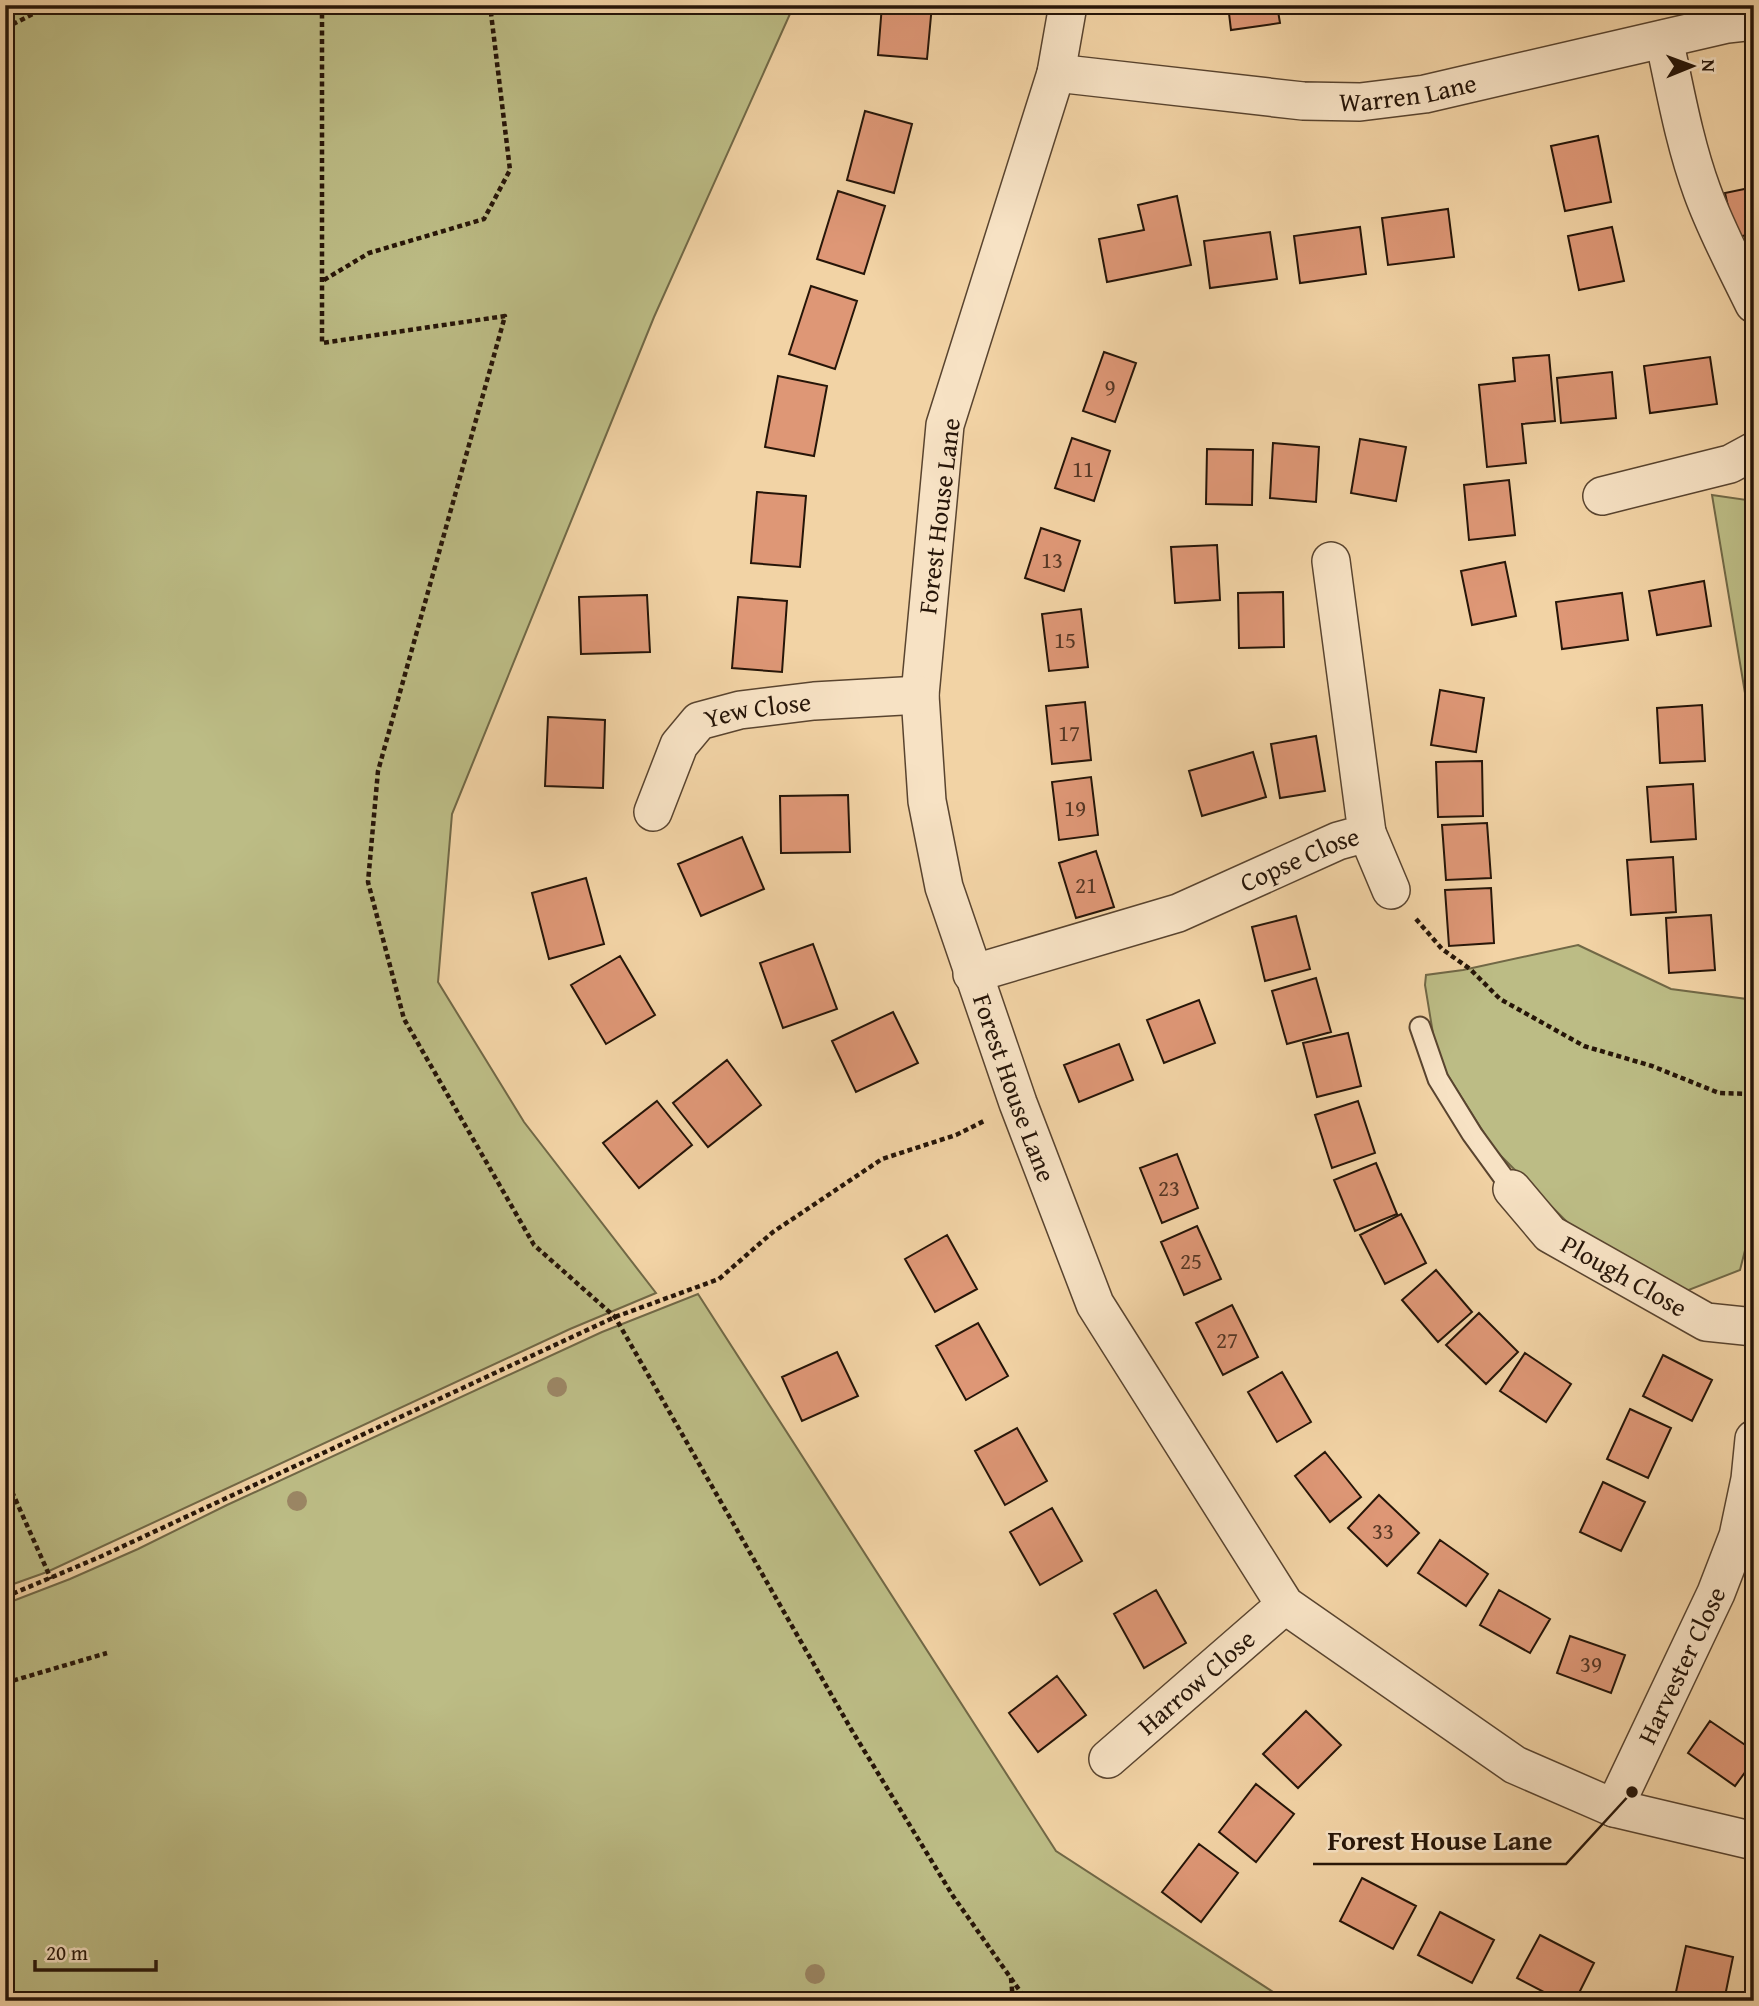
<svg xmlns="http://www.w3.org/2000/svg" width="1759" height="2006" font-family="'Gentium Book Plus',serif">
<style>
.green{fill:#bcbc85;stroke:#716846;stroke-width:2}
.building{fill:#de9776;stroke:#261508;stroke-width:2}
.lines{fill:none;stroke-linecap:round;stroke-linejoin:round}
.service-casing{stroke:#59442f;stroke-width:23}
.minor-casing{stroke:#59442f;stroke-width:40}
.path{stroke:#261508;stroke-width:4.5;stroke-dasharray:5 3.5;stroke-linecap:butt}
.service{stroke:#f7e2c4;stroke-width:19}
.minor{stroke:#f7e2c4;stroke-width:37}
.tree{fill:#9b8664}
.labels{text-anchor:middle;stroke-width:5;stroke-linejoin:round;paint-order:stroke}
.number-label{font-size:23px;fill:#543624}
.street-label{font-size:26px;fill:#261508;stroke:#f7e2c4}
.leader{fill:none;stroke:#261508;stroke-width:2.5}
.callout-dot{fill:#261508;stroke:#f7e2c4;stroke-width:2.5}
.callout-label{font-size:28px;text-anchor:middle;font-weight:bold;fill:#261508;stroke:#f7e2c4;stroke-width:5;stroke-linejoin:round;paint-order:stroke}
</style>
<rect width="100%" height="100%" fill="#f2d3a5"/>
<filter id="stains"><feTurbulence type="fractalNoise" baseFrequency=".00286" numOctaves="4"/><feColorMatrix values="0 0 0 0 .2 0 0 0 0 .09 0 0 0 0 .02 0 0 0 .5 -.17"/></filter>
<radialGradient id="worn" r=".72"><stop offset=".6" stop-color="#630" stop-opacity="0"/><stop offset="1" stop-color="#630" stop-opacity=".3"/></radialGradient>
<path class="green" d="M5 5H794L654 317 452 814 438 982 524 1122 656 1293 570 1329 47 1572 5 1587Z
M1712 495 1754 501V719L1747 705Z
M1578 945 1671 989 1754 1000V1215L1740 1270 1681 1293 1609 1264 1494 1149 1437 1058 1425 985 1426 975 1463 970Z
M698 1294 1056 1851 1287 2001H5V1604L70 1579 138 1549 227 1505 602 1332Z"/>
<path class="building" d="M882 5H932L927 59 878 55Z
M1228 5H1277L1280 23 1231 30Z
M865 111 912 124 894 193 847 180Z
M1598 136 1611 202 1565 211 1551 146Z
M1754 187V233L1735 238 1725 193Z
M838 191 885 206 864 274 817 259Z
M1177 196 1191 265 1107 282 1099 239 1144 230 1138 205Z
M1448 209 1454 257 1388 265 1382 218Z
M1360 227 1366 274 1300 283 1294 236Z
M1612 227 1624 281 1579 290 1568 236Z
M1270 232 1277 279 1210 288 1204 241Z
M811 286 857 301 835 369 789 354Z
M1104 352 1136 363 1115 422 1083 411Z
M1549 355 1555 421 1522 424 1526 463 1487 467 1479 385 1515 381 1513 358Z
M1710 357 1717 404 1650 413 1644 366Z
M1612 372 1616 418 1561 423 1557 378Z
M778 376 827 386 814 456 765 447Z
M1072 438 1110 451 1094 501 1055 488Z
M1360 439 1406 447 1396 501 1351 493Z
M1273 443 1319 447 1316 502 1270 498Z
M1207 449 1253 450 1252 505 1206 504Z
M1509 480 1515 535 1469 540 1464 485Z
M757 492 806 496 800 567 751 563Z
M1041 528 1080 541 1064 591 1025 578Z
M1217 545 1220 600 1175 603 1171 547Z
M1505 562 1516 616 1472 625 1461 571Z
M1704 581 1711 626 1657 635 1649 591Z
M1283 592 1284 647 1239 648 1238 593Z
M1622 593 1628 640 1562 649 1556 602Z
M647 595 650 652 581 654 579 597Z
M738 597 787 601 782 672 732 668Z
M1081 609 1088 667 1049 671 1042 614Z
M1440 690 1484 698 1476 752 1431 745Z
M1085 702 1091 760 1052 764 1046 706Z
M1702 705 1705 761 1660 763 1657 708Z
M548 717 605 720 603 788 545 786Z
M1316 736 1325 791 1280 798 1271 744Z
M1253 752 1266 797 1202 816 1189 771Z
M1482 761 1483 816 1438 817 1436 762Z
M1091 777 1098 835 1059 840 1052 782Z
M1693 784 1696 839 1651 842 1647 787Z
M848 795 850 852 781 853 780 796Z
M1487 823 1491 878 1446 880 1442 825Z
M742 837 764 889 701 916 678 864Z
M1096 851 1114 907 1076 918 1059 863Z
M1673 857 1676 912 1631 915 1627 860Z
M586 878 604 944 549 959 532 893Z
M1491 888 1494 943 1449 946 1445 890Z
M1711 915 1715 970 1669 973 1666 918Z
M1296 916 1310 969 1265 981 1252 927Z
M813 944 837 1009 783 1028 760 963Z
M620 956 655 1015 606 1044 571 985Z
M1316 978 1331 1032 1287 1044 1272 991Z
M1199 1000 1215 1043 1164 1063 1147 1020Z
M893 1012 918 1063 856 1092 832 1041Z
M1348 1033 1361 1086 1317 1097 1303 1043Z
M1119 1044 1133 1080 1079 1102 1064 1065Z
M727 1060 761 1105 708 1147 673 1103Z
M657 1101 692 1145 639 1188 603 1143Z
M1358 1101 1375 1153 1332 1168 1315 1115Z
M1177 1154 1198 1208 1162 1223 1140 1168Z
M1376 1163 1397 1214 1355 1231 1334 1180Z
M1401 1214 1426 1263 1385 1284 1360 1235Z
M1197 1226 1221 1279 1184 1295 1161 1242Z
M947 1235 977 1289 935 1312 905 1259Z
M1436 1270 1472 1312 1438 1342 1402 1300Z
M1232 1305 1258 1357 1223 1375 1196 1323Z
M1479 1313 1518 1352 1486 1384 1446 1345Z
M978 1323 1008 1376 966 1400 936 1346Z
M837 1352 858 1396 802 1421 782 1377Z
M1525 1353 1571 1384 1546 1422 1500 1391Z
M1663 1355 1712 1380 1692 1421 1643 1396Z
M1282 1372 1311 1422 1277 1442 1248 1392Z
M1630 1409 1671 1428 1648 1478 1607 1459Z
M1017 1428 1047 1481 1005 1505 975 1451Z
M1325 1452 1361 1497 1330 1522 1295 1476Z
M1603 1482 1645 1502 1621 1551 1580 1532Z
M1379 1495 1419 1533 1387 1566 1348 1528Z
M1052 1508 1082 1561 1040 1585 1010 1532Z
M1440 1540 1488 1574 1466 1606 1418 1573Z
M1156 1590 1186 1643 1144 1668 1114 1614Z
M1499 1590 1550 1619 1530 1653 1480 1625Z
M1570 1636 1625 1655 1611 1693 1557 1673Z
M1057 1676 1086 1715 1038 1752 1009 1713Z
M1306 1711 1341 1745 1298 1788 1263 1754Z
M1710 1721 1754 1751V1760L1735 1786 1688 1753Z
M1256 1784 1294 1814 1256 1862 1219 1832Z
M1199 1844 1238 1873 1201 1922 1162 1892Z
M1362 1878 1416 1906 1393 1949 1340 1921Z
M1440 1912 1494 1940 1472 1983 1418 1955Z
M1540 1935 1594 1963 1575 2001H1561L1517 1978Z
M1686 1946 1733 1957 1724 2001H1674Z"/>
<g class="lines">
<g class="service-casing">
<path id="service" d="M1420 1027 1438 1079 1472 1134 1512 1189"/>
</g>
<g class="minor-casing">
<g id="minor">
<path id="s1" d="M1068 5 1056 73 945 425 920 695 927 801 944 887 1018 1103 1095 1304 1285 1605 1515 1765 1614 1808 1754 1841"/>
<path d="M1664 39C1675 89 1684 142 1702 191 1716 230 1736 267 1754 304"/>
<path id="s2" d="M1056 73 1303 101 1360 102 1425 94 1727 24 1754 21"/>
<path d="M1602 496 1730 464 1754 451"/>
<path id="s3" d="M653 812 679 745 699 721 740 710 814 701 920 695"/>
<path d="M1367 833 1391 890"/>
<path id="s4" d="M972 974 1178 913 1338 841 1367 833 1331 561"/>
<path id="s5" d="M1512 1189 1550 1234 1706 1322 1754 1327"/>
<path id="s6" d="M1108 1759 1285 1605"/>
<path id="s7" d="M1614 1808 1716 1593 1738 1536 1750 1479 1754 1439"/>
</g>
</g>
<path class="path" d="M322 5V343L505 316 378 771 368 882 404 1019 534 1245 615 1317 851 1729 953 1896 1027 2001
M5 28 51 5
M324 280 369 253 484 219 510 170 490 5
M1416 919 1442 949 1470 969 1500 999 1584 1046 1652 1066 1719 1093 1754 1094
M5 1476 51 1579
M5 1597 102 1556 615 1317 719 1279 773 1232 882 1159 956 1135 984 1121
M5 1683 107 1653
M1011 1978 1013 2001"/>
<use href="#service" class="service"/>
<use href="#minor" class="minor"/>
</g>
<g class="tree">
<circle cx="557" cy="1387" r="10"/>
<circle cx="297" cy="1501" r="10"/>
<circle cx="815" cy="1974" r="10"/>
</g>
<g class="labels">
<g class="number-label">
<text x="1110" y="395">9</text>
<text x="1083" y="477">11</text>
<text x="1052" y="568">13</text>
<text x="1065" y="648">15</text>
<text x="1069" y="741">17</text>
<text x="1075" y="816">19</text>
<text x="1086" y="893">21</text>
<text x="1169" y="1196">23</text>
<text x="1191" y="1269">25</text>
<text x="1227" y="1348">27</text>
<text x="1383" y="1539">33</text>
<text x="1591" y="1672">39</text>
</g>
<g class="street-label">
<text dy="9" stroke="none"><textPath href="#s2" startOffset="354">Warren Lane</textPath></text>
<text transform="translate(939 516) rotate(-83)" y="9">Forest House Lane</text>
<text dy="9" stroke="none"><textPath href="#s3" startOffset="163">Yew Close</textPath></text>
<text dy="9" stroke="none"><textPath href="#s4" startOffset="348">Copse Close</textPath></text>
<text dy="9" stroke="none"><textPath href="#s1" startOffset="1116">Forest House Lane</textPath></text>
<text dy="9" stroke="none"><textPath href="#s5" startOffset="144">Plough Close</textPath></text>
<text dy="9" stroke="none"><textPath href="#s7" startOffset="158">Harvester Close</textPath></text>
<text dy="9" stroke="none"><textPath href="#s6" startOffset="117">Harrow Close</textPath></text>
</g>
</g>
<path class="leader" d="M1632 1792L1566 1864H1313"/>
<circle class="callout-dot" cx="1632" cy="1792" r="7"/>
<g class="callout-label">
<text x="1440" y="1850">Forest House Lane</text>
</g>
<rect width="1759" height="2006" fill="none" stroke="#f2d3a5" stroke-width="28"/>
<rect x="7" y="7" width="1745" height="1992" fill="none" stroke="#261508" stroke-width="3.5"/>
<rect x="14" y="14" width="1731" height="1978" fill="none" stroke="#261508" stroke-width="2"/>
<g transform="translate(1692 66) rotate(89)" stroke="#f7e2c4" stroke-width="5" paint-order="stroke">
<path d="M0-5L12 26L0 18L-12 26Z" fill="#261508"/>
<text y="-10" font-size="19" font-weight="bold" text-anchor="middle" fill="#261508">N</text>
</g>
<path d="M35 1960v10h121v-10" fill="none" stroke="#261508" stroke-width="3.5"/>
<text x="46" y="1960" font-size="21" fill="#261508" stroke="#f7e2c4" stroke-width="5" paint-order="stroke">20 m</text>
<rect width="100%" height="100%" filter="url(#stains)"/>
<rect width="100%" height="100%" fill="url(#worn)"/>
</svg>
